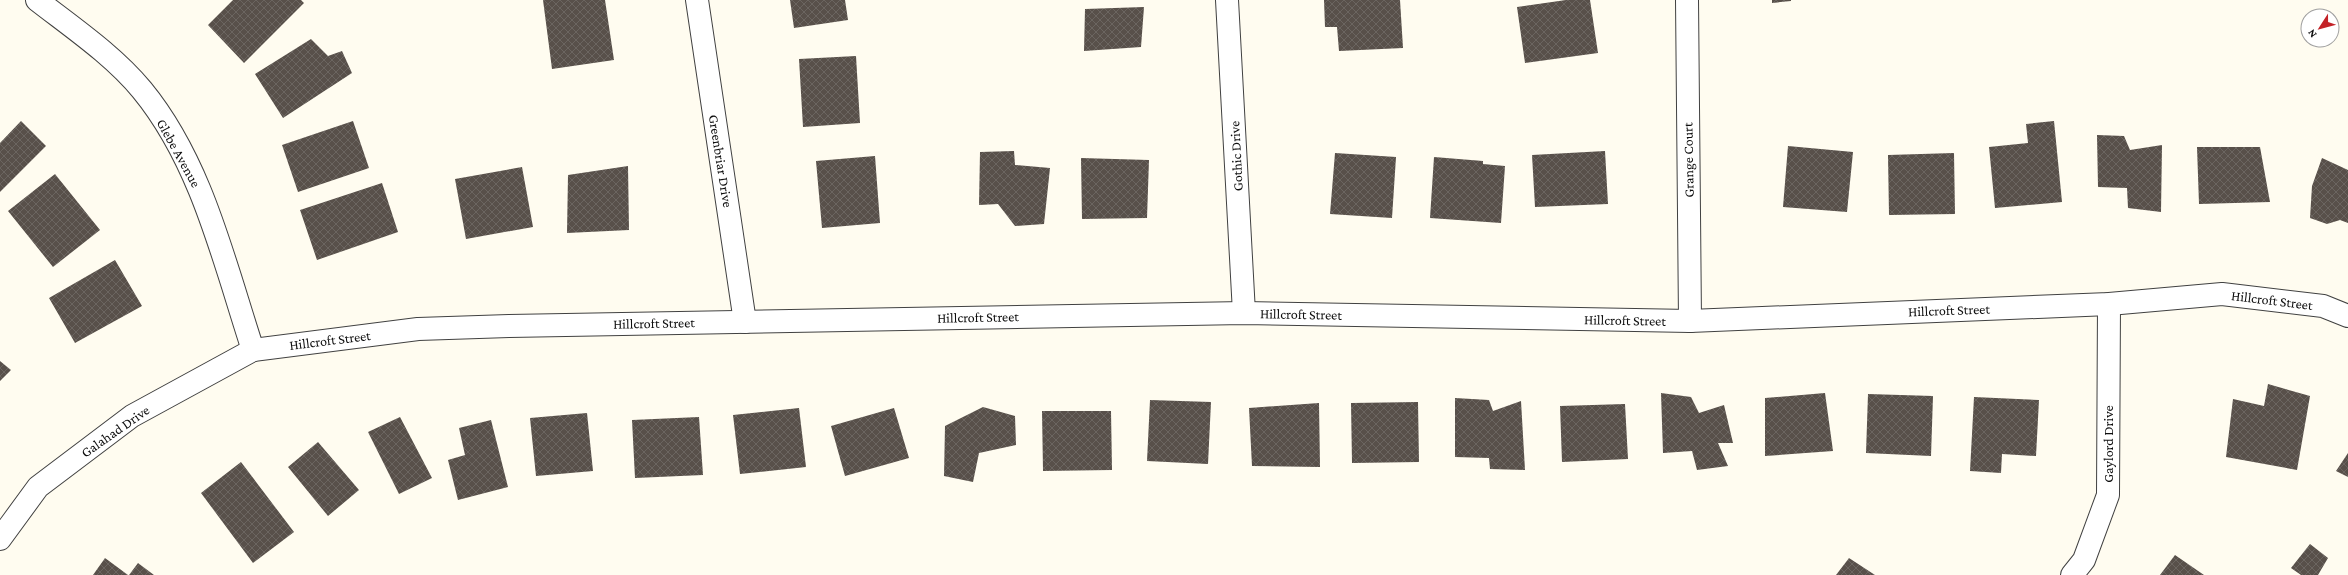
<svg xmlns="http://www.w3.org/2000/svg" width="2348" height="575" font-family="'Crimson Pro',serif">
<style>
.building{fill:url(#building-cross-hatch)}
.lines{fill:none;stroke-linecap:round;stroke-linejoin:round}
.minor-casing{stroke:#414141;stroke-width:24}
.tertiary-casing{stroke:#414141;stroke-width:24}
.minor{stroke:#fff;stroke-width:22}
.tertiary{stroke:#fff;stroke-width:22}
.labels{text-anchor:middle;stroke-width:4;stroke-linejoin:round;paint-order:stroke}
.street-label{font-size:14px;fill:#0e0e0e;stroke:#fff}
</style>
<defs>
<pattern id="building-cross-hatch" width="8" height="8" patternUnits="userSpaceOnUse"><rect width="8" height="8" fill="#58504a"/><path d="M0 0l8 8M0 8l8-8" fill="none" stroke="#6b6560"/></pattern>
</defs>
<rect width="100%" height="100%" fill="#fffcf0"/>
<path class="building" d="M233 0H301L304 3 244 63 208 25Z
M543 0H605L614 60 552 69Z
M790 0H845L848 20 794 28Z
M1324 0H1400L1403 48 1339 51 1337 27H1325Z
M1566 0H1590L1598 53 1525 63 1517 7Z
M1772 0H1791V1L1772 3Z
M1144 7 1141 47 1084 51 1085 9Z
M311 39 328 56 342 51 352 73 283 118 255 74Z
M856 56 860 123 803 127 799 59Z
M21 121 46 146 0 192V143Z
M353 121 369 168 298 192 282 145Z
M2054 121 2062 202 1995 208 1989 147 2028 143 2026 124Z
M2097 135 2124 136 2130 150 2162 145 2161 212 2128 208 2127 188 2098 187Z
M1788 146 1853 152 1847 212 1783 207Z
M2197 147H2260L2270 202 2199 204Z
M1014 151 1015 165 1050 168 1044 224 1015 226 998 204 979 205 980 152Z
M1605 151 1608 204 1535 207 1532 155Z
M1335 153 1396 157 1392 218 1330 214Z
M1954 153 1955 214 1889 215 1888 155Z
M875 156 880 223 822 228 816 161Z
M1434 157 1483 161V164L1505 166 1501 223 1430 218Z
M1081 158 1149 160 1147 218 1082 219Z
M2322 158 2348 170V223L2340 220 2327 224 2310 218 2312 186Z
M628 166 629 230 567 233 568 175Z
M522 167 533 227 466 239 455 179Z
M55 174 100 230 53 267 8 211Z
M382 183 398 232 317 260 300 210Z
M115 260 142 306 75 343 49 298Z
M0 361 11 370 0 381Z
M2268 384 2310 396 2297 470 2226 457 2233 399 2264 406Z
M1661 393 1691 397 1699 413 1724 405 1733 443H1718L1728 466 1697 470 1692 451 1663 453Z
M1825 393 1833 451 1765 456V398Z
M1868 394 1933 396 1931 456 1866 453Z
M1974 397 2039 400 2036 456 2002 454 2001 473 1970 471Z
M1455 398 1489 400 1493 411 1521 401 1525 470 1490 469 1489 458 1455 457Z
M1150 400 1211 402 1208 464 1147 461Z
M1418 402 1419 462 1352 463 1351 403Z
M1319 403 1320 467 1252 466 1249 408Z
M1625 404 1628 459 1562 462 1560 406Z
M983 407 1015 416 1016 445 979 453 973 482 944 476 945 426Z
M799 408 806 467 740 474 733 415Z
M894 408 909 458 845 476 831 426Z
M1042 411H1111L1112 470 1043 471Z
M587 413 593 471 536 476 530 418Z
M400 417 432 478 399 494 368 432Z
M699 417 703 475 635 478 632 420Z
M491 420 508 487 458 500 448 460 465 455 459 428Z
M318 442 359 490 328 516 288 467Z
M2348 453V477L2336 471Z
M241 462 294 532 253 563 201 493Z
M2310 544 2328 558 2318 575H2301L2291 568Z
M2175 555 2204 575H2160Z
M105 558 128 575H93Z
M1849 558 1875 575H1836Z
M138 563 154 575H129Z"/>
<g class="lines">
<g class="minor-casing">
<path id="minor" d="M697 0 745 322
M1227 0 1244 313
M1687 0 1690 321
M0 539 38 487 132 416 253 350
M2072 575 2084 560 2108 495 2109 304"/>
</g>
<g class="tertiary-casing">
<path id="tertiary" d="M37 0C73 28 113 55 142 90 202 163 224 262 253 350L418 329 509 326 1244 313 1690 321 2109 304 2222 294 2323 306 2348 316"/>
</g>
<use href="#minor" class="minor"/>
<use href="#tertiary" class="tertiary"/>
</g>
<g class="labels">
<g class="street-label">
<text transform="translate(179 153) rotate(61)" y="5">Glebe Avenue</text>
<text transform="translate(1236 156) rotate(-93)" y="5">Gothic Drive</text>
<text transform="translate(1688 160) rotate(-91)" y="5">Grange Court</text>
<text transform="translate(721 161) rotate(81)" y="5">Greenbriar Drive</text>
<text transform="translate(2272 300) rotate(7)" y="5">Hillcroft Street</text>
<text transform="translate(1949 310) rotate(-2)" y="5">Hillcroft Street</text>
<text transform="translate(1301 314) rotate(1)" y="5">Hillcroft Street</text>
<text transform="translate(978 317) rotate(-1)" y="5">Hillcroft Street</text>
<text transform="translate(1625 320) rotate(1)" y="5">Hillcroft Street</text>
<text transform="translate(654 323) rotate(-1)" y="5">Hillcroft Street</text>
<text transform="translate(330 340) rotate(-7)" y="5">Hillcroft Street</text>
<text transform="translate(115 431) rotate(-35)" y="5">Galahad Drive</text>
<text transform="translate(2108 444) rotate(-90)" y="5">Gaylord Drive</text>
</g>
</g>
<g transform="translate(2320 28) rotate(234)"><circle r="19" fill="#ffffff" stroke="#9f9f9f"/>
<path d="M0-3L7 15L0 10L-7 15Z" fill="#c32227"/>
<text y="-6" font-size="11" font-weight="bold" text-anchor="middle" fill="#0e0e0e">N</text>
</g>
</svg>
